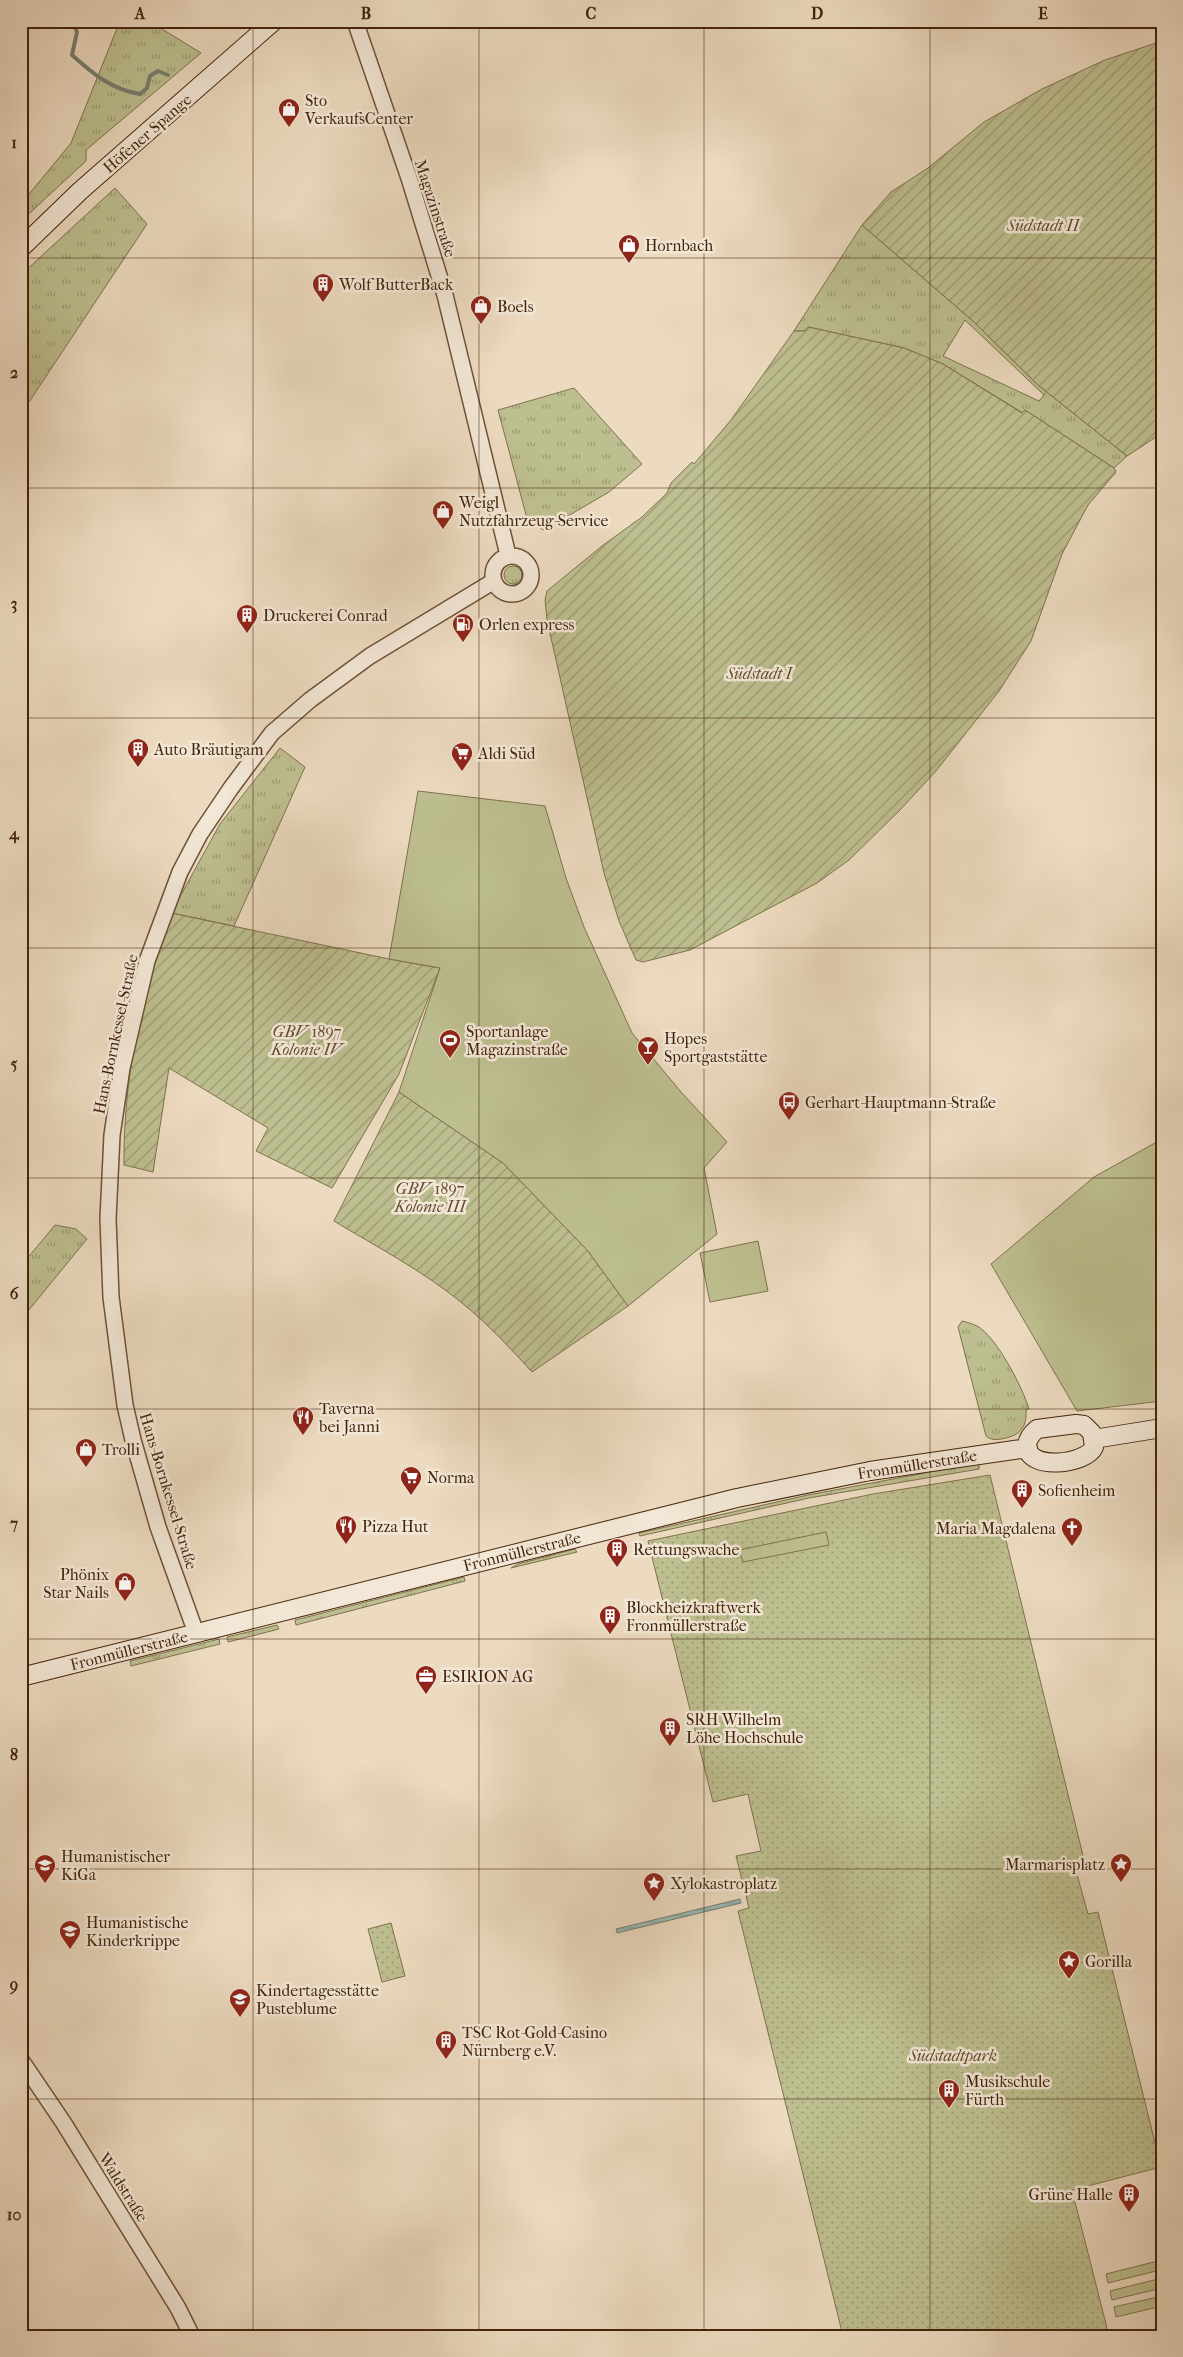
<svg xmlns="http://www.w3.org/2000/svg" width="1183" height="2357" font-family="'IM FELL French Canon',serif">
<style>
.grass{fill:url(#grass-tufts);stroke:#80714e;fill-rule:evenodd}
.park{fill:url(#park-dots);stroke:#80714e}
.garden{fill:url(#garden-furrows);stroke:#80714e}
.pitch{fill:#bdbf90;stroke:#80714e}
.water{fill:url(#water-rules);stroke:#777e70}
.lines{fill:none;stroke-linecap:round;stroke-linejoin:round}
.stream{stroke:#777e70;stroke-width:4}
.tertiary-casing{stroke:#6e5138;stroke-width:18}
.secondary-casing{stroke:#43230b;stroke-width:20}
.tertiary{stroke:#f3e8d7;stroke-width:15}
.secondary{stroke:#f3e8d7;stroke-width:18}
.grid{fill:none;stroke:#43230b;stroke-width:1;stroke-opacity:0.55}
.labels{text-anchor:middle;stroke-width:5;stroke-linejoin:round;paint-order:stroke}
.poi-label{font-size:16px;fill:#43230b;stroke:#f3e8d7;text-anchor:start}
.street-label{font-size:16px;fill:#43230b;stroke:#f3e8d7}
.park-label{font-size:16px;font-style:italic;fill:#624a2c;stroke:#f3e8d7}
.neatline{fill:none;stroke:#43230b;stroke-width:2}
.grid-label{font-size:16px;text-anchor:middle;font-weight:bold;fill:#43230b}
</style>
<defs>
<pattern id="grass-tufts" width="24" height="20" patternUnits="userSpaceOnUse" patternTransform="scale(1.25)"><rect width="24" height="20" fill="#bdbf90"/><path d="M3 7l-1-3M5 7V3M7 7l1-3M15 17l-1-3M17 17v-4M19 17l1-3" fill="none" stroke="#9b9b74"/></pattern>
<pattern id="park-dots" width="8" height="8" patternUnits="userSpaceOnUse" patternTransform="scale(1.25)"><rect width="8" height="8" fill="#bdbf90"/><path d="M2 2h.1M6 6h.1" fill="none" stroke="#9b9b74" stroke-width="1.8" stroke-linecap="round"/></pattern>
<pattern id="garden-furrows" width="10" height="10" patternUnits="userSpaceOnUse" patternTransform="scale(1.25)"><rect width="10" height="10" fill="#bdbf90"/><path d="M-1 1l2-2M0 10L10 0M9 11l2-2" fill="none" stroke="#9b9b74"/></pattern>
<pattern id="water-rules" width="6" height="5" patternUnits="userSpaceOnUse" patternTransform="scale(1.25)"><rect width="6" height="5" fill="#99bbb4"/><path d="M0 2.5h6" fill="none" stroke="#85a099"/></pattern>
</defs>
<rect width="100%" height="100%" fill="#eddbc1"/>
<filter id="stains"><feTurbulence type="fractalNoise" baseFrequency=".004" numOctaves="4"/><feColorMatrix values="0 0 0 0 .2 0 0 0 0 .09 0 0 0 0 .02 0 0 0 .5 -.17"/></filter>
<radialGradient id="worn" r=".72"><stop offset=".6" stop-color="#630" stop-opacity="0"/><stop offset="1" stop-color="#630" stop-opacity=".3"/></radialGradient>
<path class="grass" d="M120 21H149L201 53 86 150V161L21 221V204L71 143Z
M115 188 147 224 21 414V275Z
M862 225 974 322 1038 385 1127 456 1114 468 1025 410 1023 413 943 364 904 348 808 327 805 331H794ZM965 320 1044 395 1039 401 943 356Z
M574 388 642 464 609 492 544 530 528 522 498 410Z
M504 575a9 9 0 1 1 18 0a9 9 0 1 1-18 0Z
M280 748 305 767 234 926 171 913 220 824Z
M55 1225 76 1229 87 1239 24 1316 21 1314V1266Z
M962 1321C967 1322 973 1324 977 1326 996 1336 1023 1388 1029 1409L1026 1410C1027 1429 1019 1436 1001 1439 995 1440 991 1440 986 1436L958 1327Z
M979 1464V1469L809 1498 640 1536 639 1533 808 1495 925 1473 927 1469Z
M575 1549 577 1552 511 1568 518 1564Z
M464 1577 465 1581 296 1625 295 1620Z
M277 1625 279 1629 228 1642 227 1637Z
M219 1639 220 1644 131 1666 130 1661Z"/>
<path class="park" d="M990 1475 1086 1868 1076 1871 1088 1914 1098 1912 1161 2167 1072 2190 1109 2336H843L738 1911 749 1908 736 1856 761 1851 748 1794 713 1802 648 1541 873 1494Z
M391 1923 405 1976 382 1982 368 1929Z"/>
<path class="garden" d="M1162 41V433L1127 456 1038 385 974 322 862 225 891 192 928 168 984 122 1042 89 1105 60Z
M808 327 904 348 943 364 1022 413 1025 410 1114 468 1116 472 1088 505 1062 554 1031 641 999 691 936 771 900 810 849 860 817 883 690 950 643 962 636 960 619 921 604 873 547 620 545 600 547 591 602 546 642 517 667 493 671 483 692 462 694 464 731 420 794 331H805Z
M171 913 389 959 440 968 399 1074 332 1188 256 1151 268 1128 169 1068 153 1172 124 1165C123 1082 141 991 171 913Z
M399 1092 503 1163 588 1251 628 1306 532 1372C510 1348 488 1324 462 1303 423 1271 377 1247 334 1221Z"/>
<path class="pitch" d="M418 791 545 806 566 878 584 927 632 1033 681 1092 727 1142 704 1168 717 1234 628 1306 588 1251 503 1163 399 1092 440 968 389 959Z
M1162 1139V1401L1077 1411 991 1264 1094 1177Z
M758 1241 768 1291 710 1302 700 1253Z
M826 1532 829 1545 743 1562 739 1550Z
M1158 2261 1160 2270 1108 2283 1106 2274Z
M1162 2278V2288L1112 2300 1110 2291Z
M1162 2296V2306L1116 2317 1114 2307Z"/>
<path class="water" d="M740 1899 741 1903 617 1933 616 1929Z"/>
<g class="lines">
<path class="stream" d="M72 21 77 32 72 55C92 73 112 90 140 94L147 88 150 76 158 71 168 75"/>
<g class="tertiary-casing">
<path id="tertiary" d="M355 21 409 178 445 295 508 555
M493 575a19 19 0 1 1 38 0a19 19 0 1 1-38 0Z
M196 1633 158 1527 133 1440 125 1405 111 1297 108 1219 112 1135 122 1068 147 961 180 872 200 834 231 788 272 733 310 700 370 656 494 581
M21 2060 63 2122 178 2308 192 2336"/>
</g>
<g class="secondary-casing">
<path id="secondary" d="M21 248 80 191 274 21
M1076 1424 1084 1425 1092 1433 1094 1447C1087 1464 1027 1472 1027 1445 1028 1438 1032 1433 1037 1429Z
M1094 1439 1162 1428
M21 1677 737 1498 870 1471 1028 1448"/>
</g>
<use href="#tertiary" class="tertiary"/>
<use href="#secondary" class="secondary"/>
</g>
<path class="grid" d="M253 21V2336M479 21V2336M704 21V2336M930 21V2336M21 258H1162M21 488H1162M21 718H1162M21 948H1162M21 1178H1162M21 1409H1162M21 1639H1162M21 1869H1162M21 2099H1162"/>
<defs>
<g id="shop-pin" transform="scale(1.125)"><path d="M0 17L-7.5 6A9.5 9.5 0 1 1 7.5 6Z" fill="#8f2418" stroke="#f3e8d7"/><path d="M-5-2.5h2.3a2.7 3.5 0 0 1 5.4 0H5L5.5 6h-11ZM-1.5-2.5h3a1.5 2.3 0 0 0-3 0Z" fill="#fff"/></g>
<g id="building-pin" transform="scale(1.125)"><path d="M0 17L-7.5 6A9.5 9.5 0 1 1 7.5 6Z" fill="#8f2418" stroke="#f3e8d7"/><path d="M-4-6H4V6H1V3H-1V6H-4ZM-2.5-4.3h1.7v1.8h-1.7ZM.8-4.3h1.7v1.8H.8ZM-2.5-1h1.7V.8h-1.7ZM.8-1h1.7V.8H.8Z" fill="#fff"/></g>
<g id="fuel-pin" transform="scale(1.125)"><path d="M0 17L-7.5 6A9.5 9.5 0 1 1 7.5 6Z" fill="#8f2418" stroke="#f3e8d7"/><path d="M-5.5-6h7V0h2V4h1.3V-2.5L3-4.5l.8-.8L6-3V5H2.5V1h-1V6h-7ZM-4.2-4.7v3.2H.2V-4.7Z" fill="#fff"/></g>
<g id="supermarket-pin" transform="scale(1.125)"><path d="M0 17L-7.5 6A9.5 9.5 0 1 1 7.5 6Z" fill="#8f2418" stroke="#f3e8d7"/><path d="M-6-5.5h2.5l.6 2H6L4.5 2H-2.5L-4.4-4H-6ZM-1.5 3.2a1.3 1.3 0 1 0 .1 0ZM3 3.2a1.3 1.3 0 1 0 .1 0Z" fill="#fff"/></g>
<g id="stadium-pin" transform="scale(1.125)"><path d="M0 17L-7.5 6A9.5 9.5 0 1 1 7.5 6Z" fill="#8f2418" stroke="#f3e8d7"/><path d="M0-5a6.5 5 0 1 0 0 10a6.5 5 0 1 0 0-10ZM-3.5-1.8h7v3.6h-7Z" fill="#fff"/></g>
<g id="bar-pin" transform="scale(1.125)"><path d="M0 17L-7.5 6A9.5 9.5 0 1 1 7.5 6Z" fill="#8f2418" stroke="#f3e8d7"/><path d="M-6-5H6L.8 .8V4.5H3.5V6h-7V4.5H-.8V.8Z" fill="#fff"/></g>
<g id="bus-pin" transform="scale(1.125)"><path d="M0 17L-7.5 6A9.5 9.5 0 1 1 7.5 6Z" fill="#8f2418" stroke="#f3e8d7"/><path d="M-5-6H5V4H4V6H2V4H-2V6H-4V4H-5ZM-3.5-4V0h7V-4ZM-3.5 1.2v1.5H-2V1.2ZM2 1.2v1.5H3.5V1.2Z" fill="#fff"/></g>
<g id="restaurant-pin" transform="scale(1.125)"><path d="M0 17L-7.5 6A9.5 9.5 0 1 1 7.5 6Z" fill="#8f2418" stroke="#f3e8d7"/><path d="M-5-6h1v4h1v-4h1v4h1v-4h1v5L-1.5 .5V6h-2V.5L-5-1ZM5-6V6H3V1.5H1.5Q1.5-4 5-6Z" fill="#fff"/></g>
<g id="church-pin" transform="scale(1.125)"><path d="M0 17L-7.5 6A9.5 9.5 0 1 1 7.5 6Z" fill="#8f2418" stroke="#f3e8d7"/><path d="M-1.2-6h2.4v3.5h3.3v2.4h-3.3V6h-2.4V-.1h-3.3v-2.4h3.3Z" fill="#fff"/></g>
<g id="office-pin" transform="scale(1.125)"><path d="M0 17L-7.5 6A9.5 9.5 0 1 1 7.5 6Z" fill="#8f2418" stroke="#f3e8d7"/><path d="M-6-3h4V-5.5h4V-3h4V5H-6ZM-1-4.5V-3h2v-1.5ZM-6 0V1H6V0Z" fill="#fff"/></g>
<g id="sight-pin" transform="scale(1.125)"><path d="M0 17L-7.5 6A9.5 9.5 0 1 1 7.5 6Z" fill="#8f2418" stroke="#f3e8d7"/><path d="M0-6L1.8-2.2L6-1.7L2.9 1.2L3.7 5.4L0 3.3L-3.7 5.4L-2.9 1.2L-6-1.7L-1.8-2.2Z" fill="#fff"/></g>
<g id="school-pin" transform="scale(1.125)"><path d="M0 17L-7.5 6A9.5 9.5 0 1 1 7.5 6Z" fill="#8f2418" stroke="#f3e8d7"/><path d="M0-5L7-2L0 1L-7-2ZM-4 1L0 2.5L4 1V4Q0 6-4 4Z" fill="#fff"/></g>
</defs>
<g fill-rule="evenodd">
<use href="#shop-pin" x="289" y="109"/>
<use href="#shop-pin" x="629" y="245"/>
<use href="#building-pin" x="323" y="284"/>
<use href="#shop-pin" x="481" y="306"/>
<use href="#shop-pin" x="443" y="511"/>
<use href="#building-pin" x="247" y="615"/>
<use href="#fuel-pin" x="463" y="624"/>
<use href="#building-pin" x="138" y="749"/>
<use href="#supermarket-pin" x="462" y="753"/>
<use href="#stadium-pin" x="450" y="1040"/>
<use href="#bar-pin" x="648" y="1047"/>
<use href="#bus-pin" x="789" y="1102"/>
<use href="#restaurant-pin" x="303" y="1417"/>
<use href="#shop-pin" x="86" y="1449"/>
<use href="#supermarket-pin" x="411" y="1477"/>
<use href="#building-pin" x="1022" y="1490"/>
<use href="#restaurant-pin" x="346" y="1526"/>
<use href="#church-pin" x="1072" y="1528"/>
<use href="#building-pin" x="617" y="1549"/>
<use href="#shop-pin" x="125" y="1583"/>
<use href="#building-pin" x="610" y="1616"/>
<use href="#office-pin" x="426" y="1676"/>
<use href="#building-pin" x="670" y="1728"/>
<use href="#sight-pin" x="1121" y="1864"/>
<use href="#school-pin" x="45" y="1865"/>
<use href="#sight-pin" x="654" y="1883"/>
<use href="#school-pin" x="70" y="1931"/>
<use href="#sight-pin" x="1069" y="1961"/>
<use href="#school-pin" x="240" y="1999"/>
<use href="#building-pin" x="446" y="2041"/>
<use href="#building-pin" x="949" y="2090"/>
<use href="#building-pin" x="1129" y="2194"/>
</g>
<g class="labels">
<g class="poi-label">
<text x="305" y="106">Sto<tspan x="305" dy="18">VerkaufsCenter</tspan></text>
<text x="645" y="251">Hornbach</text>
<text x="339" y="290">Wolf ButterBack</text>
<text x="497" y="312">Boels</text>
<text x="459" y="508">Weigl<tspan x="459" dy="18">Nutzfahrzeug-Service</tspan></text>
<text x="263" y="621">Druckerei Conrad</text>
<text x="479" y="630">Orlen express</text>
<text x="154" y="755">Auto Bräutigam</text>
<text x="478" y="759">Aldi Süd</text>
<text x="466" y="1037">Sportanlage<tspan x="466" dy="18">Magazinstraße</tspan></text>
<text x="664" y="1044">Hopes<tspan x="664" dy="18">Sportgaststätte</tspan></text>
<text x="805" y="1108">Gerhart-Hauptmann-Straße</text>
<text x="319" y="1414">Taverna<tspan x="319" dy="18">bei Janni</tspan></text>
<text x="102" y="1455">Trolli</text>
<text x="427" y="1483">Norma</text>
<text x="1038" y="1496">Sofienheim</text>
<text x="362" y="1532">Pizza Hut</text>
<text x="1056" y="1534" text-anchor="end">Maria Magdalena</text>
<text x="633" y="1555">Rettungswache</text>
<text x="109" y="1580" text-anchor="end">Phönix<tspan x="109" dy="18">Star Nails</tspan></text>
<text x="626" y="1613">Blockheizkraftwerk<tspan x="626" dy="18">Fronmüllerstraße</tspan></text>
<text x="442" y="1682">ESIRION AG</text>
<text x="686" y="1725">SRH Wilhelm<tspan x="686" dy="18">Löhe Hochschule</tspan></text>
<text x="61" y="1862">Humanistischer<tspan x="61" dy="18">KiGa</tspan></text>
<text x="1105" y="1870" text-anchor="end">Marmarisplatz</text>
<text x="670" y="1889">Xylokastroplatz</text>
<text x="86" y="1928">Humanistische<tspan x="86" dy="18">Kinderkrippe</tspan></text>
<text x="1085" y="1967">Gorilla</text>
<text x="256" y="1996">Kindertagesstätte<tspan x="256" dy="18">Pusteblume</tspan></text>
<text x="462" y="2038">TSC Rot-Gold-Casino<tspan x="462" dy="18">Nürnberg e.V.</tspan></text>
<text x="965" y="2087">Musikschule<tspan x="965" dy="18">Fürth</tspan></text>
<text x="1113" y="2200" text-anchor="end">Grüne Halle</text>
</g>
<g class="street-label">
<text transform="translate(147 133) rotate(-41)" y="6">Höfener Spange</text>
<text transform="translate(436 208) rotate(72)" y="6">Magazinstraße</text>
<text transform="translate(115 1034) rotate(-78)" y="6">Hans-Bornkessel-Straße</text>
<text transform="translate(917 1464) rotate(-9)" y="6">Fronmüllerstraße</text>
<text transform="translate(169 1491) rotate(73)" y="6">Hans-Bornkessel-Straße</text>
<text transform="translate(522 1551) rotate(-14)" y="6">Fronmüllerstraße</text>
<text transform="translate(129 1650) rotate(-14)" y="6">Fronmüllerstraße</text>
<text transform="translate(124 2187) rotate(58)" y="6">Waldstraße</text>
</g>
<g class="park-label">
<text x="1043" y="231">Südstadt II</text>
<text x="759" y="679">Südstadt I</text>
<text x="307" y="1037">GBV 1897<tspan x="307" dy="18">Kolonie IV</tspan></text>
<text x="430" y="1194">GBV 1897<tspan x="430" dy="18">Kolonie III</tspan></text>
<text x="953" y="2061">Südstadtpark</text>
</g>
</g>
<rect width="1183" height="2357" fill="none" stroke="#eddbc1" stroke-width="55"/>
<rect x="28" y="28" width="1128" height="2302" class="neatline"/>
<g class="grid-label">
<text x="140" y="19">A</text>
<text x="366" y="19">B</text>
<text x="591" y="19">C</text>
<text x="817" y="19">D</text>
<text x="1043" y="19">E</text>
<text x="14" y="148">1</text>
<text x="14" y="378">2</text>
<text x="14" y="609">3</text>
<text x="14" y="839">4</text>
<text x="14" y="1069">5</text>
<text x="14" y="1299">6</text>
<text x="14" y="1529">7</text>
<text x="14" y="1760">8</text>
<text x="14" y="1990">9</text>
<text x="14" y="2220">10</text>
</g>
<rect width="100%" height="100%" filter="url(#stains)"/>
<rect width="100%" height="100%" fill="url(#worn)"/>
</svg>
